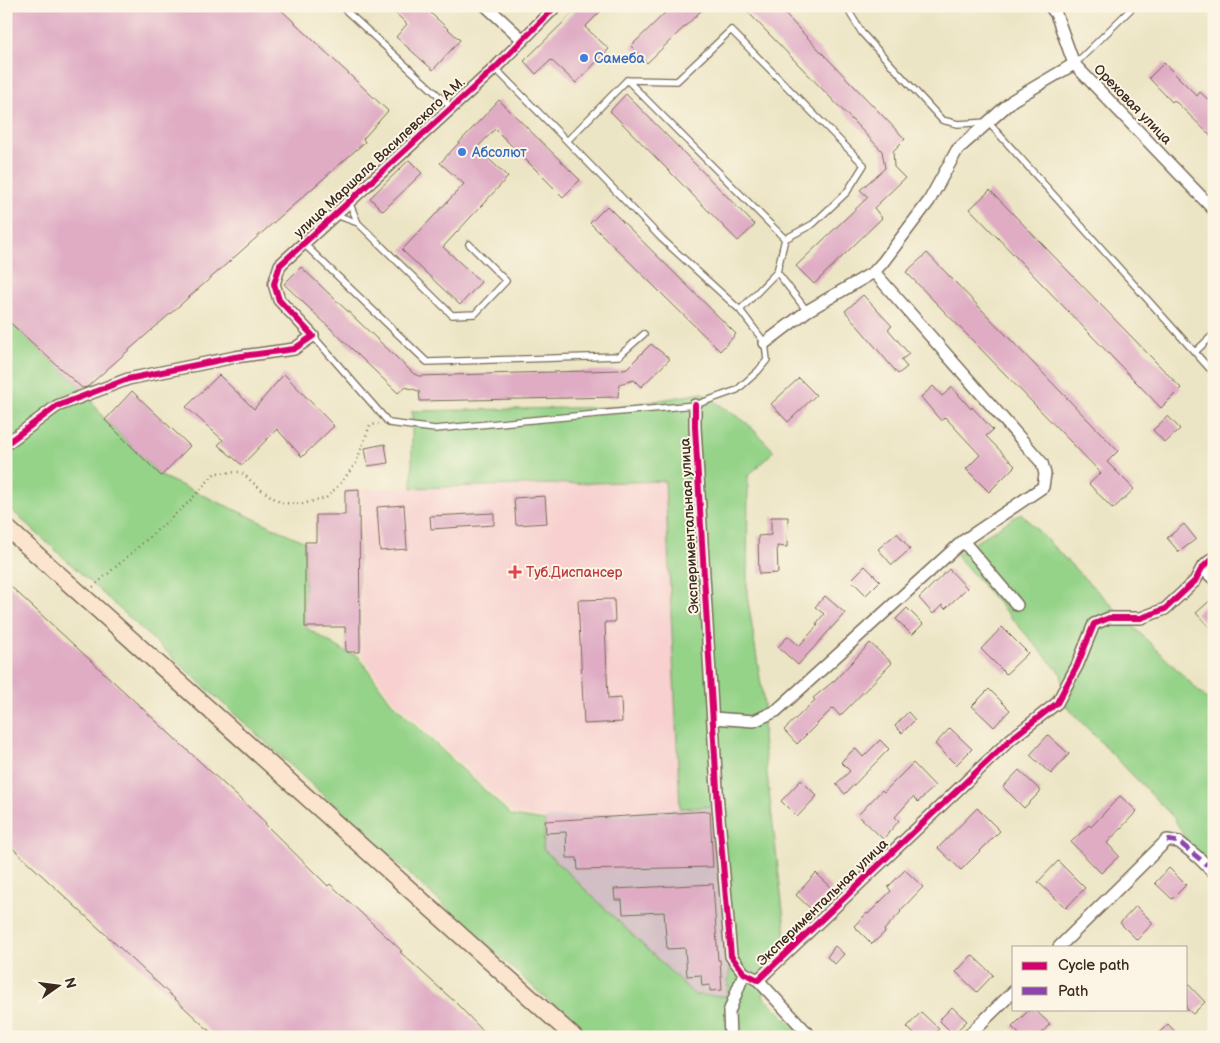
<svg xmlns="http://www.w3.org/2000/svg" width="1220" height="1043" font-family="'Balsamiq Sans',sans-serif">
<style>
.built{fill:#f7d0cf}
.industrial{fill:#d2bec5}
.green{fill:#95d389;stroke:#687e54}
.building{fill:#dfacc4}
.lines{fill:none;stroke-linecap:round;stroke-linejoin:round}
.lane-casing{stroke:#796b58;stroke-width:8}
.street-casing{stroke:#796b58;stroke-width:14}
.secondary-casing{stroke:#796b58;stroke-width:19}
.path{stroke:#796b58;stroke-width:2.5;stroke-dasharray:1 4;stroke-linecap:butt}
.lane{stroke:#fff;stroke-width:5.5}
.street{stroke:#fff;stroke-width:11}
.secondary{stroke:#fce5cf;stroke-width:16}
.quiet{stroke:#8e44ad;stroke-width:5;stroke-dasharray:10 5;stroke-linecap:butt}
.cycleway-casing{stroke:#fcf5e5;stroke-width:9}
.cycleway{stroke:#d6006c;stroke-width:6}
.shop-dot{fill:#3f7fe0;stroke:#fcf5e5;stroke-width:2}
.health-dot{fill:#e0444e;stroke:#fcf5e5;stroke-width:2}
.labels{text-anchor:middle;stroke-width:4;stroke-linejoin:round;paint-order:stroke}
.shop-label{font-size:14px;fill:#366cbe;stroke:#fcf5e5;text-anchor:start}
.street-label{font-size:14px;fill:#3b2a1e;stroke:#fcf5e5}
.health-label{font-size:14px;fill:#be3a42;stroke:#fcf5e5;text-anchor:start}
</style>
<rect width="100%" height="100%" fill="#fcf5e5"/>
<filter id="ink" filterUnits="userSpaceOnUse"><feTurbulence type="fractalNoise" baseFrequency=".02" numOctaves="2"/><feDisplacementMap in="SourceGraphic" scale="10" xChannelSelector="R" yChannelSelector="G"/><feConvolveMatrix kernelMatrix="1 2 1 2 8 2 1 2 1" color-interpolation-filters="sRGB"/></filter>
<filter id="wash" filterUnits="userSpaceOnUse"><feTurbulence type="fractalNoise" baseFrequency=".0096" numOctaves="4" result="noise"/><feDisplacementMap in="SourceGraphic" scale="20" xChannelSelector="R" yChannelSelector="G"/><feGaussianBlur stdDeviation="1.12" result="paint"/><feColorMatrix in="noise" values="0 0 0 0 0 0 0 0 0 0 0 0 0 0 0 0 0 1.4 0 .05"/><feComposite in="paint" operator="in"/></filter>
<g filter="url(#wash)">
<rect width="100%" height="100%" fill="#ece5c5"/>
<path class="built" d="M665 481 680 808 545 818 515 814 390 696 362 654 361 489Z"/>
<path class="industrial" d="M718 806 731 956 727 996 695 995 543 849 545 818Z"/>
<path class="green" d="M6 319 84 390 105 420 161 476 305 542V627L346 652 358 656 391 702 512 816 545 821 543 849 695 995 727 996 731 956 718 806 680 808 665 481 412 488V411L619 407 702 393 747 423 774 451 748 476 747 594 764 704 763 739 787 945 763 996 804 1037H589L531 985 6 505Z
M1021 513 1080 574 1214 706V871L1188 844 1174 818 1066 706 1061 674 956 555Z"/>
<g id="blocks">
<path class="building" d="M16 6H277L388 111 363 139 365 142 87 387 82 388 6 319V16Z
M388 6H423L460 40 433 70 396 37 407 24Z
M580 6H606L585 27 609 49 576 83 551 60 536 74 524 61Z
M672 6H706L647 63 631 46Z
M742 6H777L905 139 893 151 894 167 905 178 874 208 882 218 814 284 796 266 868 197 860 190 885 168 882 151Z
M1164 63 1197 96 1200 92 1214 105V139L1174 100 1172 102 1149 78Z
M626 94 755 225 738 241 610 111Z
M499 100 580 180 563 197 495 129 477 148 508 177 443 247 481 282 460 305 402 250 464 184 440 163Z
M409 160 422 173 383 211 370 198Z
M990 190 1181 388 1161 408 970 209Z
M607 206 736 334 720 351 590 223Z
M927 253 1118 451 1107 462 1134 489 1113 509 1089 484 1101 473 906 272Z
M301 267 414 374 419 376 619 370 627 368 651 344 670 359 641 387 634 380 619 384 618 397 420 401 419 391 405 387 398 393 284 284Z
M863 295 892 326 888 329 909 354 901 360 907 367 898 374 845 311Z
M284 374 334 426 302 457 277 429 242 465 218 445 223 440 186 407 219 375 254 409Z
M799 378 816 395 788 422 771 404Z
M933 386 942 396 952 387 971 409 972 407 993 430 986 436 1015 466 989 492 966 469 980 455 945 417 941 421 921 397Z
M132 391 190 446 161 476 105 420Z
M1168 416 1180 429 1165 443 1153 430Z
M385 444 388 463 368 466 365 448Z
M359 489 360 652H346L345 627H305V542H316V515H345V490Z
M545 496 547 523 516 525 514 498Z
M404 505 407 549 380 551 377 507Z
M494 513V525L431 529 430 516Z
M771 517H788L787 547 777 546 778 573 759 574 758 536 771 535Z
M1184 524 1196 539 1179 552 1167 538Z
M897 533 910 549 892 565 878 549Z
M865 566 880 581 866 595 851 580Z
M949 569 967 588 945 609 942 605 933 614 919 598Z
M6 582 266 823 265 824 328 886 330 884 402 951 400 952 455 1002 489 1037H216L6 842Z
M825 596 845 613 798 665 778 647 788 636 799 646 818 625 816 624 824 614 815 607Z
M1214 597V632L1196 613Z
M614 599 615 622H605L608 699 621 698 622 722 584 724 578 600Z
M907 608 923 624 912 635 896 619Z
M1002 627 1028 653 1006 674 981 649Z
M870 643 892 663 840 716 833 708 797 744 784 730 815 700 813 698 835 680Z
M989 689 1010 710 994 727 972 706Z
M908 712 915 720 902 733 895 726Z
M950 728 972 749 956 765 935 744Z
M1048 735 1069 754 1051 774 1030 755Z
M880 740 889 749 845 794 836 784 850 771 841 762 855 748 863 757Z
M913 763 935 786 918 802 913 797 895 817 899 821 883 839 858 815 882 790 884 792Z
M1019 770 1041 791 1024 808 1003 787Z
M801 780 817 796 797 817 781 801Z
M1120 796 1137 811 1107 843 1119 856 1101 873 1071 842 1089 825 1091 827Z
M977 808 1000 831 961 870 938 848Z
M710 811 713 867 578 870 577 858H567L566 832 546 833 545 821Z
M1058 861 1085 888 1066 908 1038 882Z
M1169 868 1186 885 1172 899 1155 883Z
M905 870 923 887 900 911 901 912 884 930 885 932 872 944 854 926 867 913 868 914 891 891 888 887Z
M816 873 832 888 812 910 796 895Z
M713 884 718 960H720L722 990 710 991V985L702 986 701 975 687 976 685 948 667 949 664 912 623 914 622 900H615L614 889Z
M1136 906 1153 923 1137 940 1120 923Z
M835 946 844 954 835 964 827 957Z
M972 955 993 975 977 992 956 972Z
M1186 982 1205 1002 1193 1014 1186 1008Z
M952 1007 967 1021 953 1034 939 1020Z
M1030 1009H1034L1050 1024 1038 1037H1022L1012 1027Z
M921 1012 939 1029 932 1037H917L907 1027Z
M1168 1024 1180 1037H1155Z"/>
</g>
</g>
<g filter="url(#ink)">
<use href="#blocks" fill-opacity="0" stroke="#796b58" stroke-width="1"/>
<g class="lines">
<g class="lane-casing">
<path id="lane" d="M341 6 452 108
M849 6 848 10 862 33 942 120 958 124 988 122 1209 368
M1075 64 1134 6
M495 68 567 141 627 80 785 239 813 224 847 192 864 165 731 30 677 81 627 80
M349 202 358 223 452 315 475 314 506 281 469 244
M336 215 358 223
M304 244 427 362 619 356 644 334
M777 272 807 311
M740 310 777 272 785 239
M313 336 389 423 435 429 695 405 737 390 758 371 767 360 765 343 740 310 662 239 567 141
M1195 352 1214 334"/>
</g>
<g class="street-casing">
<path id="street" d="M486 6 523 40
M1050 6 1056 14 1074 64 1214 210
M765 343 807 311 874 272 883 262 929 201 957 150 1013 100 1074 64
M695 405V427L718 806 731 956 744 973 758 980 1011 739 1057 703 1077 666 1094 624 1109 618H1141L1165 609 1195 581 1202 568 1214 557
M6 444 57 406 128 379 235 357 294 349 313 336 279 300 274 284 280 265 495 68 556 6
M963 541 1017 605
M1202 568 1214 579
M713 718 754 721 776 711 963 541 1043 487 1045 474 1042 463 874 272
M1059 947 1167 840 1179 842 1199 858 1214 873
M758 980 811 1037
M730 1037 729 1012 744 973
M967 1037 1014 991"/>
</g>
<g class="secondary-casing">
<path id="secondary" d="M6 527 574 1037"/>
</g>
<path class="path" d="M93 587 189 502 215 473 241 472 259 488 281 503 302 504 326 498 340 484 356 463 370 425 379 424"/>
<use href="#lane" class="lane"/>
<use href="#street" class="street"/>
<use href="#secondary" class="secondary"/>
<path class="quiet" d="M1167 840 1179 842 1207 865"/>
<g class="cycleway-casing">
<path id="cycleway" d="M695 405V427L718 806 731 956 744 973 758 980 1011 739 1057 703 1077 666 1094 624 1109 618H1141L1165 609 1195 581 1202 568 1214 557
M6 444 57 406 128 379 235 357 294 349 313 336 279 300 274 284 280 265 495 68 556 6"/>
</g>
<use href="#cycleway" class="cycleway"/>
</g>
</g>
<g class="shop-dot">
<circle cx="584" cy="58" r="5"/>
<circle cx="462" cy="152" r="5"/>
</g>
<path class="health-dot" d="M512.5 564.5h5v5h5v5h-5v5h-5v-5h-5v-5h5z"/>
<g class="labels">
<g class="shop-label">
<text x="594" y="63">Самеба</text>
<text x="472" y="157">Абсолют</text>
</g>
<g class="street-label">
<text transform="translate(1133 104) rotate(46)" y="5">Ореховая улица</text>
<text transform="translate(379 157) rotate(-43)" y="5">улица Маршала Василевского А.М.</text>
<text transform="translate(689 526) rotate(-93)" y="5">Экспериментальная улица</text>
<text transform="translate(822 902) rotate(-44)" y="5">Экспериментальная улица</text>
</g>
<g class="health-label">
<text x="526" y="577">Туб.Диспансер</text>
</g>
</g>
<rect width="1220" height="1043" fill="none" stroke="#fcf5e5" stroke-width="25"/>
<rect x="1012" y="946" width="175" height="65" fill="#fcf5e5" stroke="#afa495"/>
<rect x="1022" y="962" width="25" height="8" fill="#d6006c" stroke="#afa495"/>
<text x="1058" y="970" font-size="15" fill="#3b2a1e">Cycle path</text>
<rect x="1022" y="987" width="25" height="8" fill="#8e44ad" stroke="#afa495"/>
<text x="1058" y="996" font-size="15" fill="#3b2a1e">Path</text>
<g transform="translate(58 986) rotate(76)" stroke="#fcf5e5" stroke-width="4" paint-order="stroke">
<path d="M0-4L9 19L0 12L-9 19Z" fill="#3b2a1e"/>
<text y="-8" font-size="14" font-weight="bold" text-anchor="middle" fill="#3b2a1e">N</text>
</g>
</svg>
